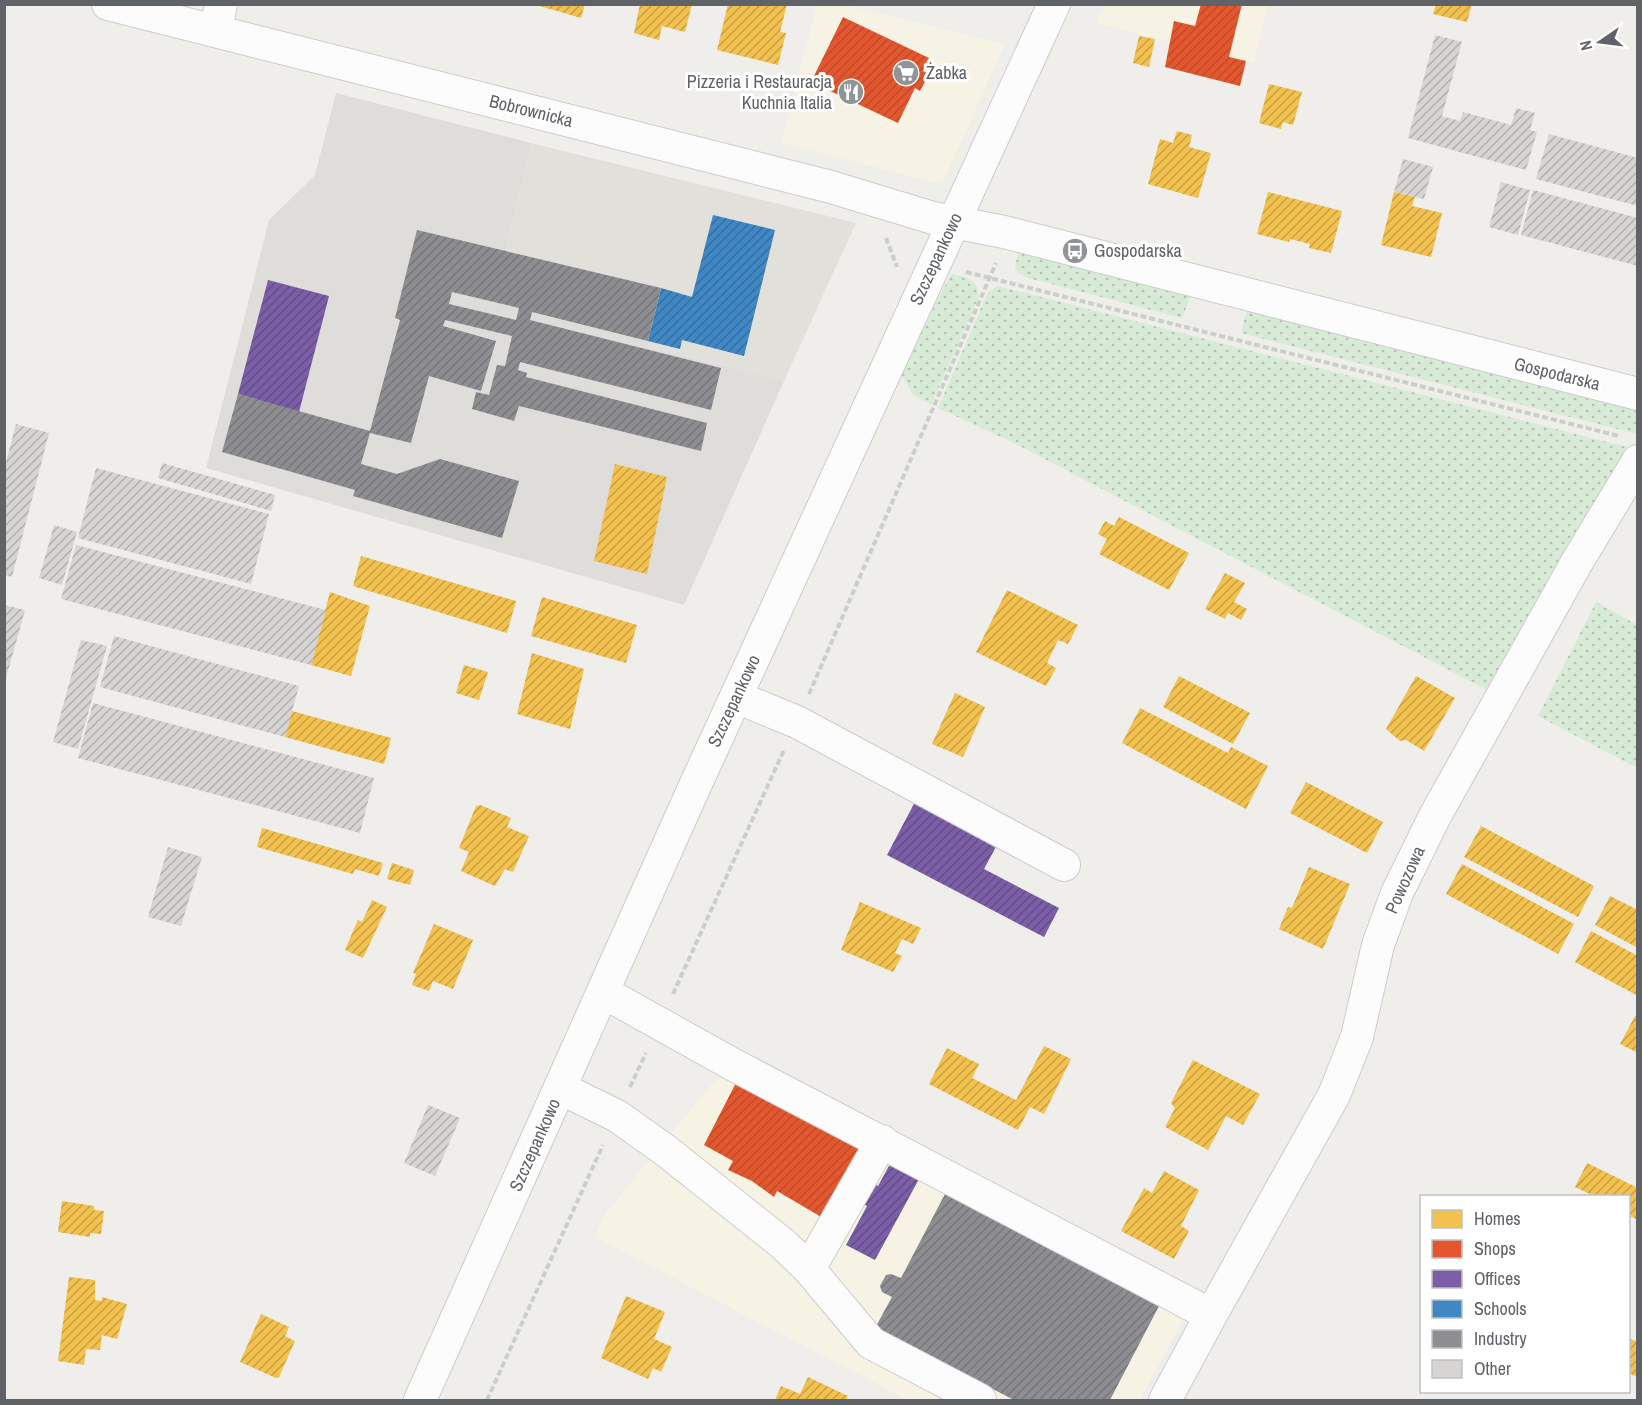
<svg xmlns="http://www.w3.org/2000/svg" width="1642" height="1405" font-family="'Archivo Narrow',sans-serif">
<style>
.commercial{fill:#f7f3e4}
.industrial{fill:#dfddda}
.education{fill:#e2e0da}
.grass{fill:url(#grass-dots)}
.homes{fill:url(#homes-hatch)}
.shops{fill:url(#shops-hatch)}
.offices{fill:url(#offices-hatch)}
.schools{fill:url(#schools-hatch)}
.industry{fill:url(#industry-hatch);fill-rule:evenodd}
.building{fill:url(#building-hatch)}
.lines{fill:none;stroke-linecap:round;stroke-linejoin:round}
.minor-casing{stroke:#cbcccc;stroke-width:34}
.path{stroke:#cacfcc;stroke-width:4;stroke-dasharray:6 3;stroke-linecap:butt}
.minor{stroke:#fdfcfc;stroke-width:32}
.labels{text-anchor:middle;stroke-width:6;stroke-linejoin:round;paint-order:stroke}
.poi-label{font-size:18px;fill:#5f6368;stroke:#fff;text-anchor:start}
.street-label{font-size:18px;fill:#5f6368;stroke:#fff}
</style>
<defs>
<pattern id="grass-dots" width="8" height="8" patternUnits="userSpaceOnUse" patternTransform="scale(1.5)"><rect width="8" height="8" fill="#d8ebd6"/><path d="M2 2h.1M6 6h.1" fill="none" stroke="#b2c2b1" stroke-width="1.8" stroke-linecap="round"/></pattern>
<pattern id="homes-hatch" width="6" height="6" patternUnits="userSpaceOnUse" patternTransform="scale(1.5)"><rect width="6" height="6" fill="#f2c14e"/><path d="M-1 1l2-2M0 6l6-6M5 7l2-2" fill="none" stroke="#c7a045"/></pattern>
<pattern id="shops-hatch" width="6" height="6" patternUnits="userSpaceOnUse" patternTransform="scale(1.5)"><rect width="6" height="6" fill="#e4572e"/><path d="M-1 1l2-2M0 6l6-6M5 7l2-2" fill="none" stroke="#bc4c2b"/></pattern>
<pattern id="offices-hatch" width="6" height="6" patternUnits="userSpaceOnUse" patternTransform="scale(1.5)"><rect width="6" height="6" fill="#7b5ea7"/><path d="M-1 1l2-2M0 6l6-6M5 7l2-2" fill="none" stroke="#634e85"/></pattern>
<pattern id="schools-hatch" width="6" height="6" patternUnits="userSpaceOnUse" patternTransform="scale(1.5)"><rect width="6" height="6" fill="#3f88c5"/><path d="M-1 1l2-2M0 6l6-6M5 7l2-2" fill="none" stroke="#366e9c"/></pattern>
<pattern id="industry-hatch" width="6" height="6" patternUnits="userSpaceOnUse" patternTransform="scale(1.5)"><rect width="6" height="6" fill="#8d8d92"/><path d="M-1 1l2-2M0 6l6-6M5 7l2-2" fill="none" stroke="#76777b"/></pattern>
<pattern id="building-hatch" width="6" height="6" patternUnits="userSpaceOnUse" patternTransform="scale(1.5)"><rect width="6" height="6" fill="#d6d5d3"/><path d="M-1 1l2-2M0 6l6-6M5 7l2-2" fill="none" stroke="#b1b0af"/></pattern>
</defs>
<rect width="100%" height="100%" fill="#efeeea"/>
<path class="commercial" d="M817 5H844L1005 44 942 184 781 143Z
M1105 5H1268L1254 63 1095 23Z
M736 1055 1197 1293 1140 1400H908L595 1237 606 1213Z"/>
<path class="industrial" d="M336 93 531 143 506 251 661 288 648 347 784 381 684 605 206 468 269 220 315 175Z"/>
<path class="education" d="M531 143 856 223 784 381 648 347 661 288 506 251Z"/>
<path class="grass" d="M1018 251 1093 272 1191 295 1182 318 1024 277 1015 269Z
M951 274C966 277 977 278 979 296L931 405 912 394 900 372Z
M998 286 1627 447 1493 693 1014 443 938 408 988 292Z
M1247 310 1637 410V434L1241 333Z
M1596 602 1637 625V768L1538 716Z"/>
<path class="homes" d="M533 4H585L581 18Z
M640 4H692L685 32 662 26 659 40 634 33Z
M728 4H787L780 32 786 33 778 65 717 50Z
M1436 4H1472L1467 22 1433 14Z
M1139 36 1155 39 1149 67 1133 63Z
M1269 84 1302 92 1293 125 1283 122 1281 129 1259 123Z
M1177 131 1192 135 1189 147 1211 153 1198 198 1148 184 1160 139 1173 143Z
M1268 192 1342 211 1331 253 1309 248 1310 244 1290 239 1289 242 1257 234Z
M1394 192 1415 197 1412 206 1442 213 1431 257 1381 245Z
M615 464 667 477 647 574 594 561Z
M1119 517 1189 553 1169 590 1099 554 1107 539 1098 534 1105 521 1114 526Z
M361 556 516 601 507 633 353 586Z
M1225 573 1245 583 1234 602 1247 609 1241 620 1228 613 1225 619 1205 609Z
M1007 590 1078 625 1068 644 1058 640 1047 663 1056 668 1046 686 976 652Z
M330 592 370 606 351 676 311 665Z
M542 597 637 625 626 663 531 636Z
M532 653 584 669 570 729 517 714Z
M464 665 488 672 479 700 456 693Z
M1179 676 1250 713 1233 744 1163 707Z
M1416 676 1455 698 1424 751 1406 740 1400 741 1386 729Z
M955 693 985 707 963 757 932 744Z
M1140 708 1228 753 1231 747 1268 766 1246 809 1122 743Z
M292 711 391 738 384 764 285 737Z
M1306 782 1383 822 1367 853 1290 813Z
M480 805 511 818 507 827 529 836 513 872 505 869 495 886 461 871 469 852 459 848 476 806Z
M1481 826 1594 886 1578 917 1464 857Z
M262 828 383 863 379 876 355 869 353 874 257 847Z
M392 863 414 870 410 885 387 879Z
M1462 864 1574 924 1558 954 1446 894Z
M1309 867 1350 884 1323 949 1279 929 1288 907 1292 908Z
M1610 896 1638 910V948L1595 925Z
M372 900 387 907 363 958 345 950 358 920 362 922Z
M860 902 921 928 913 944 902 939 895 953 902 956 893 972 841 950Z
M434 924 473 940 453 989 433 981 429 991 412 985 416 974 413 973Z
M1591 931 1638 956V996L1575 962Z
M1635 1016 1638 1017V1053L1620 1044Z
M1044 1046 1071 1059 1044 1114 1030 1107 1018 1130 929 1084 947 1048 979 1064 972 1078 1016 1100Z
M1193 1060 1260 1094 1243 1125 1226 1116 1208 1150 1165 1127 1175 1108 1171 1103Z
M1587 1163 1638 1188V1220L1628 1215V1196H1594L1575 1187Z
M1164 1171 1199 1190 1181 1226 1189 1231 1174 1259 1121 1231 1144 1188 1152 1193Z
M62 1201 94 1206V1210L104 1211 101 1234 90 1233V1237L58 1232Z
M69 1277 95 1280V1300L102 1301V1297L127 1304 117 1339 102 1335 100 1350 86 1349 84 1365 58 1361Z
M626 1296 665 1312 654 1339 672 1347 661 1372 653 1368 648 1379 601 1358Z
M261 1314 289 1327 285 1336 295 1341 279 1377 276 1378 240 1362Z
M1628 1338 1638 1342V1377L1628 1373Z
M808 1377 848 1396 846 1400H775L781 1386 800 1394Z"/>
<path class="shops" d="M1201 4H1242L1229 57 1246 61 1240 86 1165 67 1174 21 1195 26Z
M843 17 929 58 923 71 929 74 920 91 915 88 898 123 811 82Z
M739 1077 863 1141 823 1218 777 1191 774 1197 752 1181 728 1170 733 1161 704 1145Z"/>
<path class="offices" d="M268 280 329 296 299 412 238 394Z
M916 800 998 843 984 869 1059 908 1044 937 887 855Z
M890 1164 919 1179 875 1260 846 1245 867 1206 857 1200 868 1180 878 1186Z"/>
<path class="schools" d="M713 215 775 230 744 356 682 340 680 349 648 341 661 288 692 297Z"/>
<path class="industry" d="M417 230 661 288 648 341 532 312 530 320 721 368 711 410 520 362 518 370 527 373 526 377 707 423 701 451 519 406 514 421 472 409 476 392 489 395 497 365 505 366 512 336 445 320 443 326 496 341 481 391 429 376 411 443 370 433 361 464 397 474 440 459 519 481 502 538 353 496 355 490 222 452 238 394 370 431 400 320 395 318ZM452 292 519 308 516 320 449 304Z
M945 1194 1159 1306 1110 1400H1014L875 1328 892 1297 882 1292 880 1286 886 1275 891 1274 901 1278Z"/>
<path class="building" d="M1435 35 1462 42 1442 116 1460 121 1463 112 1511 125 1516 108 1535 113 1530 130 1537 132 1526 170 1408 138Z
M1549 134 1638 158V206L1536 179Z
M1403 159 1433 167 1424 199 1394 192Z
M1501 182 1530 190 1518 235 1489 227Z
M1533 190 1638 218V266L1521 235Z
M16 424 49 433 12 577 4 575V470Z
M162 463 275 495 271 511 158 478Z
M96 468 269 514 251 584 78 538Z
M54 525 77 532 62 585 39 578Z
M76 545 326 610 311 665 61 599Z
M4 605 25 610 5 682H4Z
M114 636 299 686 285 737 100 687Z
M81 640 107 646 78 749 53 742Z
M93 703 374 778 360 833 78 758Z
M168 847 202 857 181 926 148 917Z
M428 1105 460 1118 435 1176 404 1163Z"/>
<g class="lines">
<g class="minor-casing">
<path id="minor" d="M108 4 831 187 933 218 1004 232 1638 394
M216 31 221 4
M736 697 797 722 1064 865
M603 992 732 1064 1211 1315 1165 1400
M560 1088 617 1116 665 1150 783 1244 809 1269 871 1343 980 1400
M809 1269 882 1141
M1211 1315 1334 1095 1357 1037 1378 945 1397 893 1435 816 1577 562 1638 461
M420 1400 694 788 1054 4"/>
</g>
<path class="path" d="M886 238 897 267
M966 272 1619 436
M809 694 996 263
M673 994 784 750
M630 1087 646 1053
M487 1400 603 1145"/>
<use href="#minor" class="minor"/>
</g>
<defs>
<g id="supermarket-disc" transform="scale(1.35)"><circle r="9.5" fill="#919496" stroke="#fff"/><path d="M-6-5.5h2.5l.6 2H6L4.5 2H-2.5L-4.4-4H-6ZM-1.5 3.2a1.3 1.3 0 1 0 .1 0ZM3 3.2a1.3 1.3 0 1 0 .1 0Z" fill="#fff"/></g>
<g id="restaurant-disc" transform="scale(1.35)"><circle r="9.5" fill="#919496" stroke="#fff"/><path d="M-5-6h1v4h1v-4h1v4h1v-4h1v5L-1.5 .5V6h-2V.5L-5-1ZM5-6V6H3V1.5H1.5Q1.5-4 5-6Z" fill="#fff"/></g>
<g id="bus-disc" transform="scale(1.35)"><circle r="9.5" fill="#919496" stroke="#fff"/><path d="M-5-6H5V4H4V6H2V4H-2V6H-4V4H-5ZM-3.5-4V0h7V-4ZM-3.5 1.2v1.5H-2V1.2ZM2 1.2v1.5H3.5V1.2Z" fill="#fff"/></g>
</defs>
<g fill-rule="evenodd">
<use href="#supermarket-disc" x="906" y="73"/>
<use href="#restaurant-disc" x="851" y="92"/>
<use href="#bus-disc" x="1075" y="251"/>
</g>
<g class="labels">
<g class="poi-label">
<text x="926" y="79">Żabka</text>
<text x="832" y="88" text-anchor="end">Pizzeria i Restauracja<tspan x="832" dy="21">Kuchnia Italia</tspan></text>
<text x="1094" y="257">Gospodarska</text>
</g>
<g class="street-label">
<text transform="translate(531 111) rotate(14)" y="6">Bobrownicka</text>
<text transform="translate(936 259) rotate(-65)" y="6">Szczepankowo</text>
<text transform="translate(1557 374) rotate(14)" y="6">Gospodarska</text>
<text transform="translate(734 701) rotate(-65)" y="6">Szczepankowo</text>
<text transform="translate(1405 880) rotate(-66)" y="6">Powozowa</text>
<text transform="translate(535 1145) rotate(-66)" y="6">Szczepankowo</text>
</g>
</g>
<rect width="1642" height="1405" fill="none" stroke="#5f6368" stroke-width="12"/>
<rect x="1420" y="1195" width="210" height="198" fill="#ffffff" stroke="#bfc1c3" stroke-width="1.5"/>
<rect x="1432" y="1210" width="30" height="18" fill="#f2c14e" stroke="#bfc1c3" stroke-width="1.5"/>
<text x="1474" y="1225" font-size="18" fill="#5f6368">Homes</text>
<rect x="1432" y="1240" width="30" height="18" fill="#e4572e" stroke="#bfc1c3" stroke-width="1.5"/>
<text x="1474" y="1255" font-size="18" fill="#5f6368">Shops</text>
<rect x="1432" y="1270" width="30" height="18" fill="#7b5ea7" stroke="#bfc1c3" stroke-width="1.5"/>
<text x="1474" y="1285" font-size="18" fill="#5f6368">Offices</text>
<rect x="1432" y="1300" width="30" height="18" fill="#3f88c5" stroke="#bfc1c3" stroke-width="1.5"/>
<text x="1474" y="1315" font-size="18" fill="#5f6368">Schools</text>
<rect x="1432" y="1330" width="30" height="18" fill="#8d8d92" stroke="#bfc1c3" stroke-width="1.5"/>
<text x="1474" y="1345" font-size="18" fill="#5f6368">Industry</text>
<rect x="1432" y="1360" width="30" height="18" fill="#d6d5d3" stroke="#bfc1c3" stroke-width="1.5"/>
<text x="1474" y="1375" font-size="18" fill="#5f6368">Other</text>
<g transform="translate(1600 42) rotate(256)" stroke="#ffffff" stroke-width="4.5" paint-order="stroke">
<path d="M0-4.5L10 22L0 15L-10 22Z" fill="#5f6368"/>
<text y="-9" font-size="16" font-weight="bold" text-anchor="middle" fill="#5f6368">N</text>
</g>
</svg>
